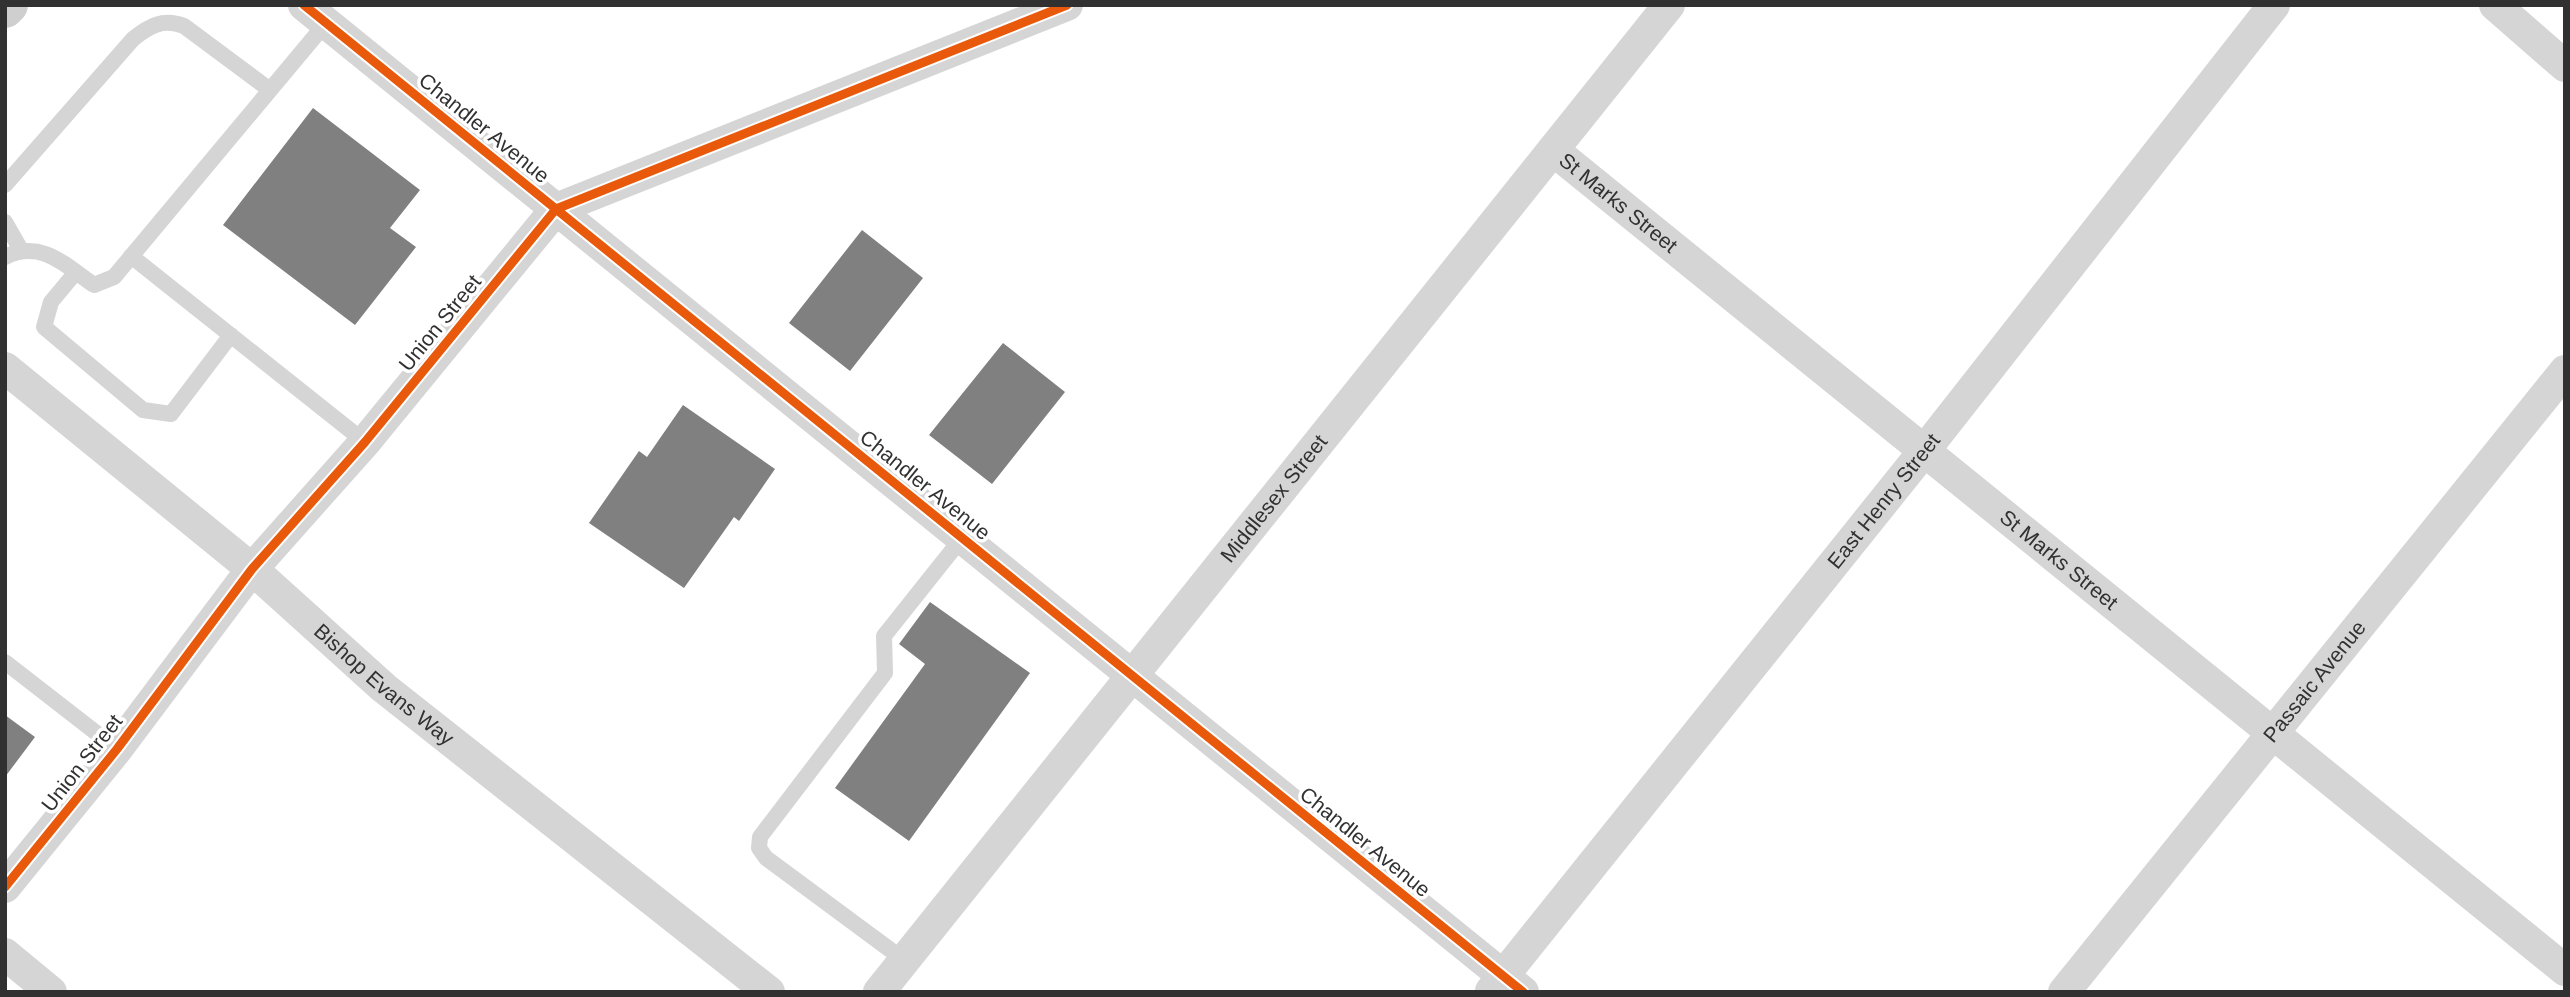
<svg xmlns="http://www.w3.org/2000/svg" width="2570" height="997" font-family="Helvetica,sans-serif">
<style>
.building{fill:#808080}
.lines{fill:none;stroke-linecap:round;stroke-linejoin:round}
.service{stroke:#d5d5d5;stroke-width:16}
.minor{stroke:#d5d5d5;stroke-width:32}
.secondary{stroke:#cfcfcf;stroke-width:38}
.cycleway-casing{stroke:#fff;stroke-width:13}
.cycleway{stroke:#e8590c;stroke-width:9}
.labels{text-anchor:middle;stroke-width:7;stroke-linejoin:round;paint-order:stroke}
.street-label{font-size:21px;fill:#313131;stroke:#fff}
</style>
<rect width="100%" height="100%" fill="#fff"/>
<path class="building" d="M313 108 420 190 390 228 416 247 355 325 223 225Z
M862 230 923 278 850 371 789 323Z
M1003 343 1065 392 992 484 929 435Z
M683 405 775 469 739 521 734 517 684 588 589 523 639 451 647 457Z
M930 602 1030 673 909 841 835 788 925 664 899 644Z
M5 715 35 737 5 777Z"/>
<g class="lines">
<path class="service" d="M5 185 133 39C149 26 163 18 184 26L270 90
M5 222 21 250
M131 256 365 442
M5 257C41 239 65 265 94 285L114 277 326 23
M76 272 51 302 44 327 143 410 171 414 231 335
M5 662 117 749
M904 960 766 858 759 848 760 837 885 673 884 636 962 538"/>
<g class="minor">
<path d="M304 5 1523 992"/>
<path d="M2495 5 2565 66"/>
<path id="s1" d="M1553 150 2565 970"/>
<path id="s2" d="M5 368 252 569 384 688 769 992"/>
<path d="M5 887 117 749 252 569 365 442 556 209 1067 5"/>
<path d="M5 954 51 992"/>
<path id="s3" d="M1491 991 1924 451 2274 5"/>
<path id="s4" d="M879 992 1669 5"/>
<path id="s5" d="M2064 992 2565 371"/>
</g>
<path class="secondary" d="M5 9 9 5"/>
<g class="cycleway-casing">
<path id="cycleway" d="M304 5 1523 992
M5 887 117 749 252 569 365 442 556 209 1067 5"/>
</g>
<use href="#cycleway" class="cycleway"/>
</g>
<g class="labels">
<g class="street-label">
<text transform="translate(484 128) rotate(39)" y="7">Chandler Avenue</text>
<text dy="7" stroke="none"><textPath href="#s1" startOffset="84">St Marks Street</textPath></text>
<text transform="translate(440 323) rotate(-51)" y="7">Union Street</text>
<text transform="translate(925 485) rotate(39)" y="7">Chandler Avenue</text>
<text dy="7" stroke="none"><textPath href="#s4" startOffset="632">Middlesex Street</textPath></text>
<text dy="7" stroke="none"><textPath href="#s3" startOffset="628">East Henry Street</textPath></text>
<text dy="7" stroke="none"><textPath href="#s1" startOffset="651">St Marks Street</textPath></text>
<text dy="7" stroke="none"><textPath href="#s5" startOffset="399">Passaic Avenue</textPath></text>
<text dy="7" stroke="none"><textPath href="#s2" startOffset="494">Bishop Evans Way</textPath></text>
<text transform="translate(82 763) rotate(-52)" y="7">Union Street</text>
<text transform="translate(1365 842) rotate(39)" y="7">Chandler Avenue</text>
</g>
</g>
<rect width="2570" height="997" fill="none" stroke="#313131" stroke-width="14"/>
</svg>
